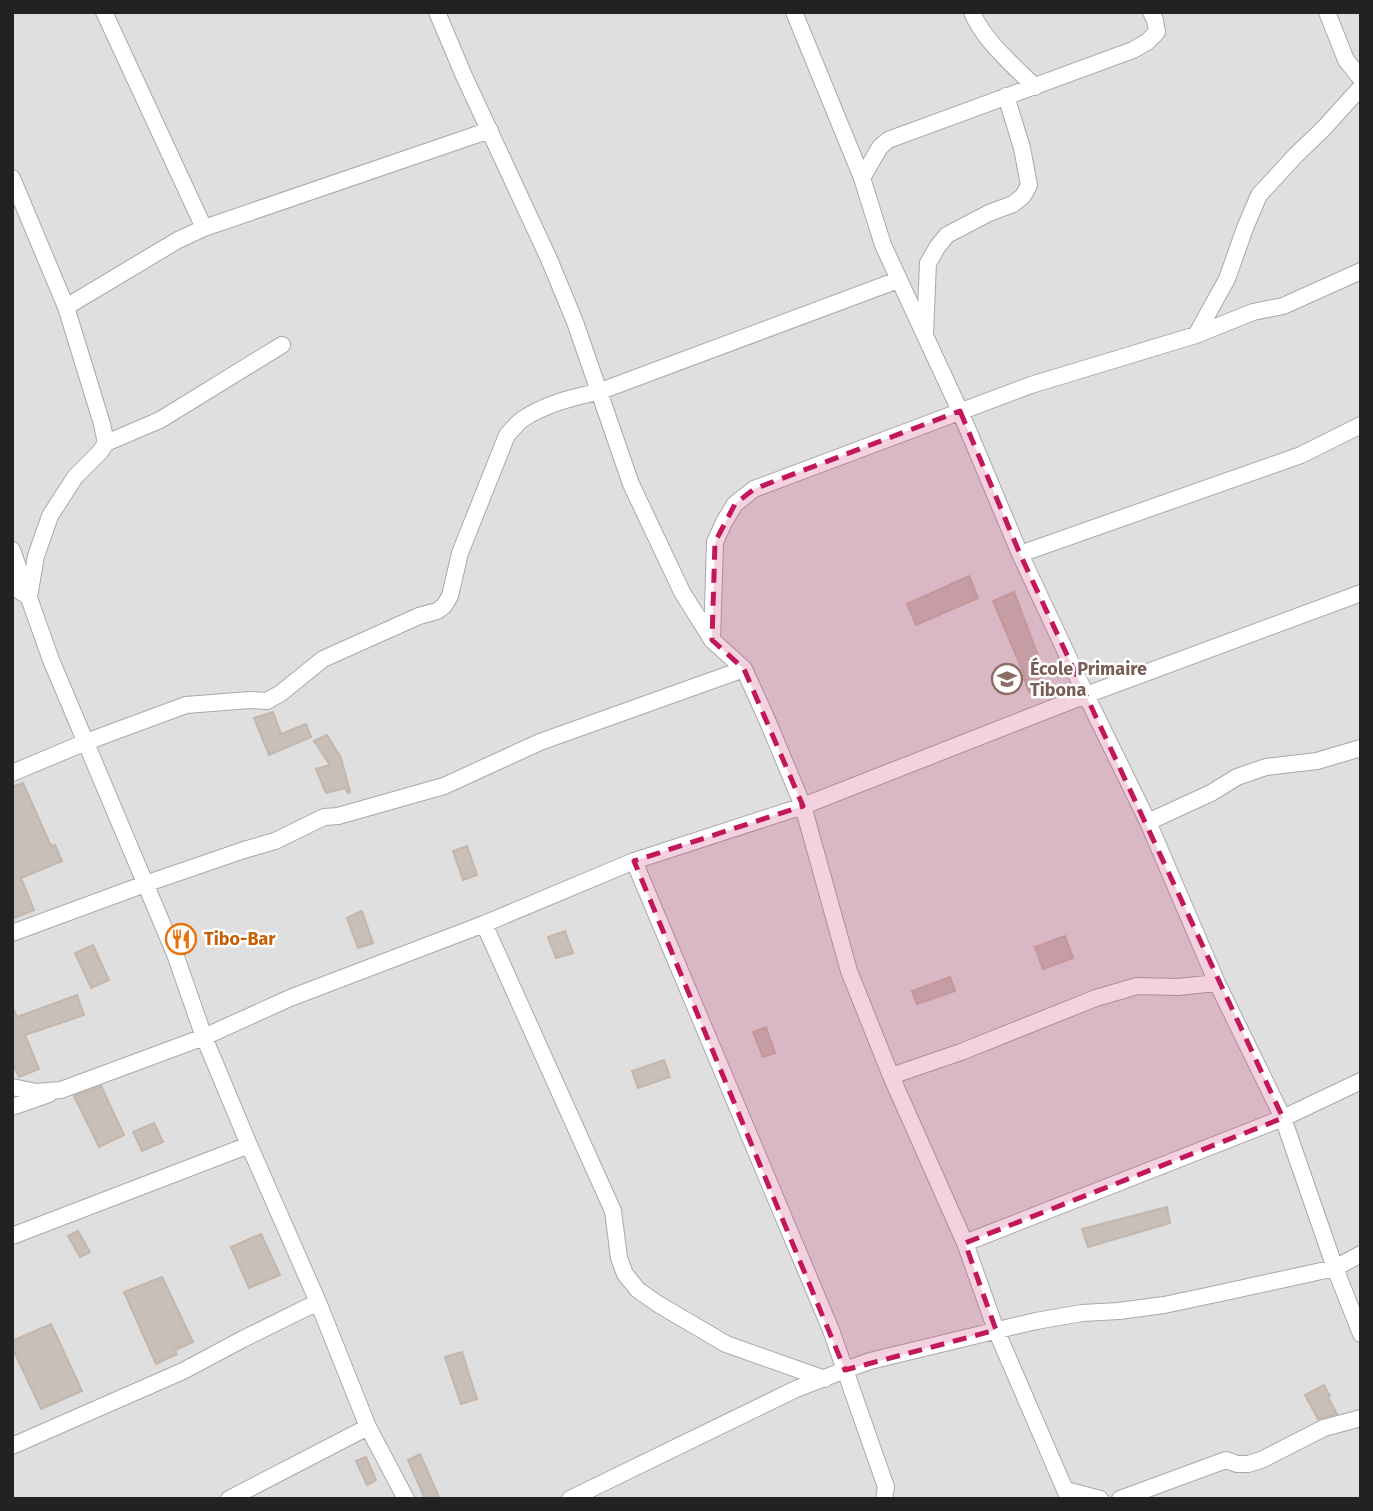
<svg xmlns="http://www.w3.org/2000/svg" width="1373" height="1511" font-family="'Fira Sans',sans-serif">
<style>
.residential{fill:#e0dfdf}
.building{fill:#c7bfb8;stroke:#c4b6ab;stroke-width:2}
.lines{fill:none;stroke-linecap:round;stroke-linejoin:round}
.minor-casing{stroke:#a9a9a9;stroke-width:18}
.minor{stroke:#fff;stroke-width:16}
.marked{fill:#c2185b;fill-opacity:0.2;stroke:#c2185b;stroke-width:5;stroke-dasharray:14 9;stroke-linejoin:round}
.labels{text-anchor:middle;stroke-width:5;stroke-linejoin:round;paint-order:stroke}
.education-label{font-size:18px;font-weight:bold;fill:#785e54;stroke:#fff;text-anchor:start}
.food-label{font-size:18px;font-weight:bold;fill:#c56008;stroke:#fff;text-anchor:start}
</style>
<rect width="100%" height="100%" fill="#f2efe9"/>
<path class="residential" d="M12 12H1361V1499H12Z"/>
<path class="building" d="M969 576 978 598 916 625 907 604Z
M1014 592 1038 656 1035 657 1046 686 1029 692 1023 676H1025L993 601Z
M273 712 281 734 306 724 311 737 269 755 254 718Z
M327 735 341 758 350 792 348 793 345 788 326 793 316 769 330 765 314 741Z
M23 783 51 846 55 845 62 861 21 878 34 910 12 919V787Z
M467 846 477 875 463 880 453 851Z
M362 911 373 943 358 948 347 918Z
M565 931 573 953 556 958 548 937Z
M1065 936 1073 958 1043 969 1035 947Z
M93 945 109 980 91 988 75 953Z
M950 977 955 991 917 1004 912 991Z
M77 995 84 1015 25 1035 39 1069 19 1077 12 1062V1006L17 1017Z
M766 1027 775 1053 763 1057 753 1032Z
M664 1060 670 1077 638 1088 632 1071Z
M101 1086 124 1135 99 1147 74 1096Z
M154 1123 163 1142 142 1151 133 1132Z
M1167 1207 1170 1223 1088 1247 1082 1229Z
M78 1231 90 1252 80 1257 68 1236Z
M261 1234 280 1275 249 1288 231 1247Z
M162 1277 193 1342 175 1350 177 1354 156 1364 124 1292Z
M51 1324 82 1391 41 1409 12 1347V1341Z
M462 1352 477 1399 461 1404 445 1357Z
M1324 1385 1330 1396 1328 1397 1337 1414 1318 1419 1305 1395Z
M420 1454 440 1499H425L408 1460Z
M366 1457 376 1480 367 1485 356 1461Z"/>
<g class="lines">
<g class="minor-casing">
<path id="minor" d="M104 12 204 228
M437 12 464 76 549 259 575 322 631 484 682 592 712 640 744 669 768 722 803 806 849 971 891 1076 965 1243 996 1330 1069 1499
M972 12C983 40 1014 66 1035 87
M1327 12 1346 60 1361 79
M12 178 66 307 102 424 106 443 100 452 75 477 50 516 36 556 29 597 12 586
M862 178 880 147 888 140 1133 50 1147 42 1157 32 1155 20 1151 12
M66 307 178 240 204 228 490 130
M925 334 928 263 938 246 947 235 989 213 1013 204 1023 196 1029 185 1022 148 1006 96
M1196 335 1227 279 1245 228 1259 195 1296 155 1324 128 1361 87
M106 443 160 420 282 345
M12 550 51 660 175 954 204 1037 61 1090 36 1092 12 1087
M1020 554 1301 455 1361 425
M1361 593 1086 695 1148 822 1217 983 1283 1118 1335 1268 1361 1334
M712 640 715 542 724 522 735 504 754 489 1031 385 1196 335 1253 312 1283 306 1361 271
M12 773 86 742 186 705 250 700 267 701 281 693 323 659 419 616 437 611 444 606 450 596 460 553 507 435C512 430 517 423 523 419 545 404 573 397 598 392L898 280
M1148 822 1211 793 1237 777 1266 767 1317 761 1361 748
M484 924 613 1211 619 1258 625 1274 638 1290 658 1304 726 1344 825 1379
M12 933 145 884 244 850 275 841 324 817 338 816 444 786 540 742 744 669
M891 1076 961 1052 1096 998 1137 986 1178 987 1217 983
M12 1107 49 1094
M12 1236 249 1145
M965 1243 1283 1118 1361 1081
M12 1446 183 1371 243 1339 318 1302
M1066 1490 1100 1499
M229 1499 368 1427
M406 1499 368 1427 318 1302 249 1145 204 1037 290 998 484 924 634 861 803 806 1086 695 1020 554 960 411 883 245 862 178 794 12
M570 1499 796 1389 845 1370 831 1330 634 861
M884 1499 886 1487 845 1370 870 1361 1036 1321 1082 1313 1119 1311 1164 1305 1216 1294 1335 1268 1361 1254
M1120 1499 1226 1460 1237 1464H1248L1261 1460 1324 1428 1361 1418"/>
</g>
<use href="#minor" class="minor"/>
</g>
<path class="marked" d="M960 411 1020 554 1283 1118 965 1243 996 1330 845 1370 634 861 803 806 744 669 712 640 715 542 735 504 754 489Z"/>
<defs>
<g id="school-ring" transform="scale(1.575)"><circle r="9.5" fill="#fff" stroke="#8d6e63" stroke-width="1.5"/><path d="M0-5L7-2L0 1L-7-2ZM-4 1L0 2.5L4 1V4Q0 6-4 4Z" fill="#8d6e63"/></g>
<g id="restaurant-ring" transform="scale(1.575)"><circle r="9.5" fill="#fff" stroke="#e8710a" stroke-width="1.5"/><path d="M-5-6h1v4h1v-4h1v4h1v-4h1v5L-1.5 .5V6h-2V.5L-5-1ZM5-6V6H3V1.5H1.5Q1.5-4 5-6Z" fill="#e8710a"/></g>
</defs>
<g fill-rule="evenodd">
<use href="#school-ring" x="1007" y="679"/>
<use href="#restaurant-ring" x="181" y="939"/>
</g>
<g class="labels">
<g class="education-label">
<text x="1030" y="675">École Primaire<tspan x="1030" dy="21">Tibona</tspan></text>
</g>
<g class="food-label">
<text x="204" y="945">Tibo-Bar</text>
</g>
</g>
<rect width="1373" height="1511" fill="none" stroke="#222222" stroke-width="28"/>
</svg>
